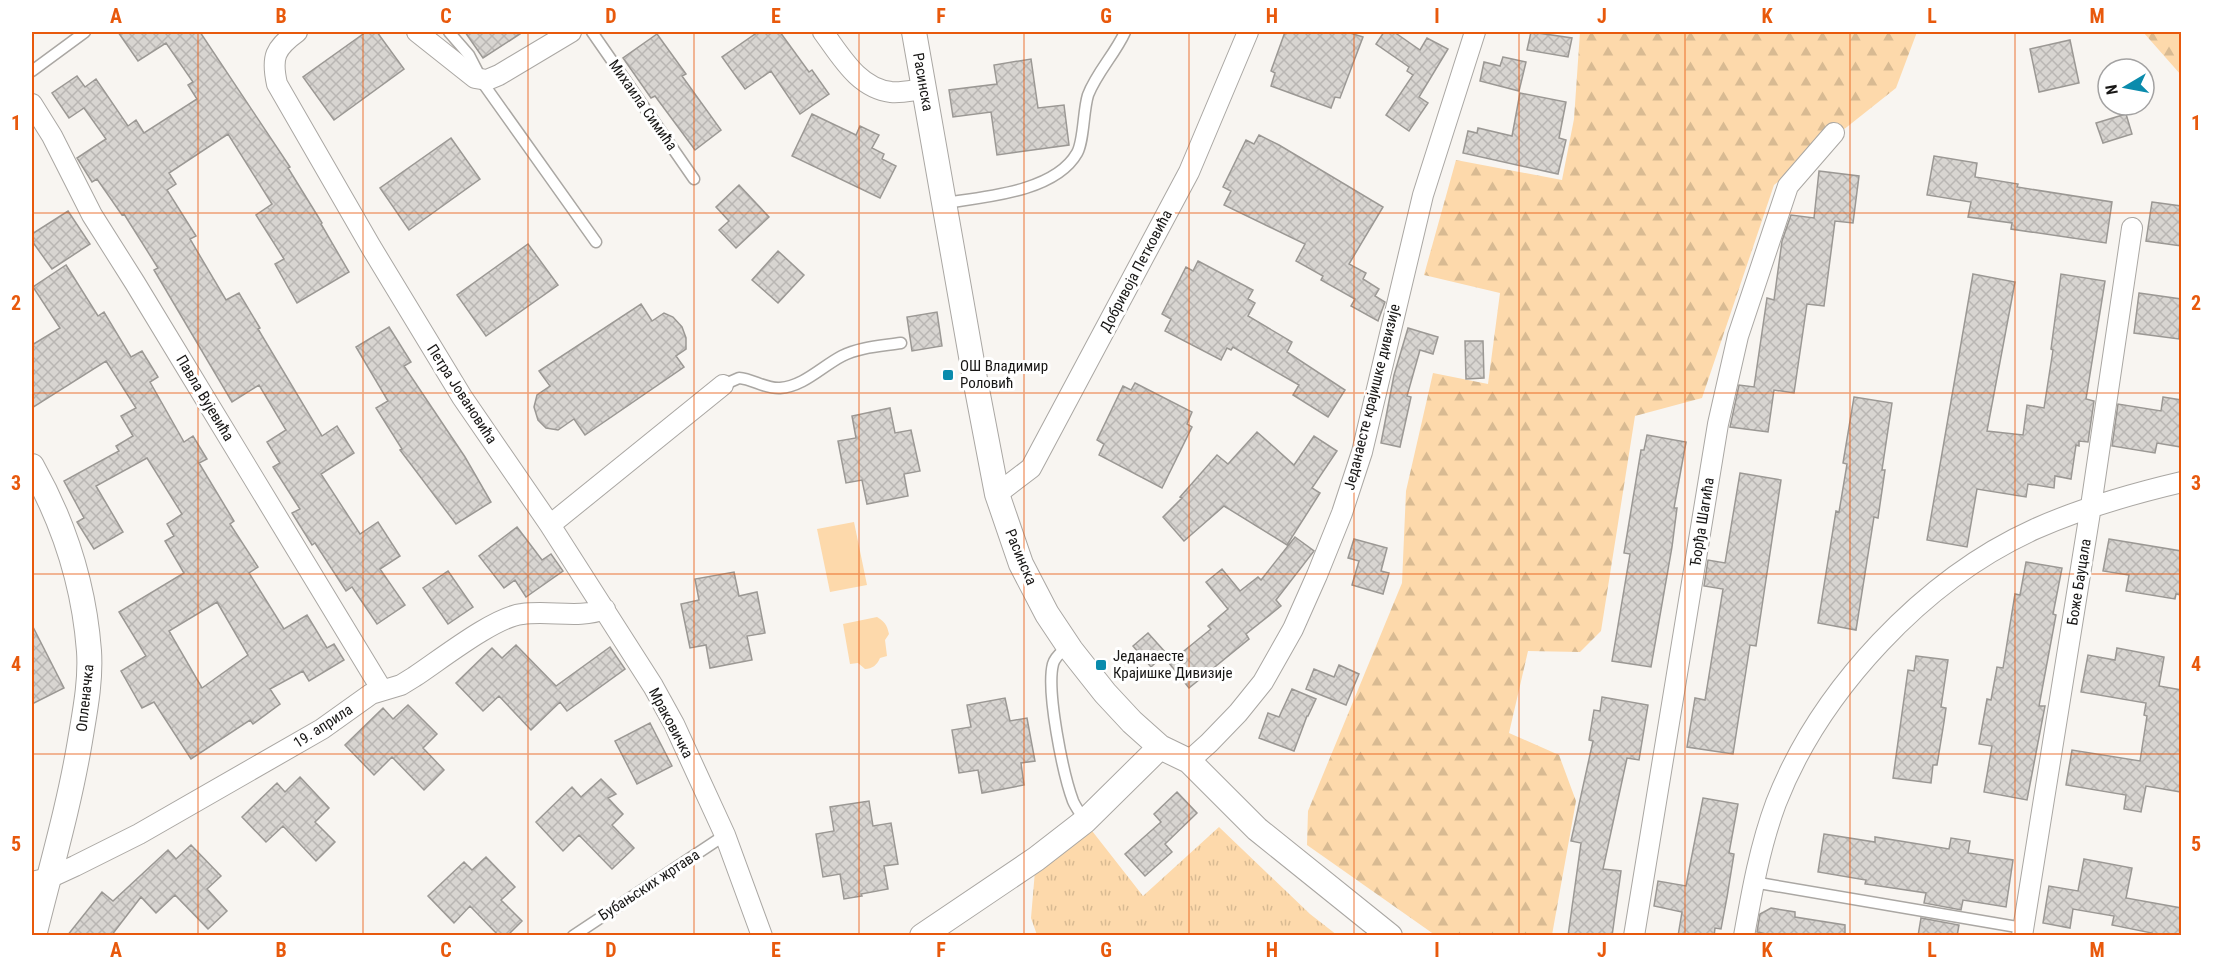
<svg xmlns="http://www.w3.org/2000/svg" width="2213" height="967" font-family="'Roboto Condensed',sans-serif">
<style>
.grass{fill:url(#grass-tufts)}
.forest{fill:url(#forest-firs)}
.green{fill:#fdd9ab}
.building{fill:url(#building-cross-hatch);stroke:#9b9894;stroke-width:1.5;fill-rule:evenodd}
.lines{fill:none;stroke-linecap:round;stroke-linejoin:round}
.service-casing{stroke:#aaa7a3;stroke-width:13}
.minor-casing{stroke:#aaa7a3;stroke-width:22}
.tertiary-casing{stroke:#aaa7a3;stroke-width:26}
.service{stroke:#fff;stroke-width:10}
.minor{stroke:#fff;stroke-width:20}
.tertiary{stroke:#fff;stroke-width:24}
.grid{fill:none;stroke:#e8590c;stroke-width:1.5;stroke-opacity:0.55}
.poi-dot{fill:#0a8bac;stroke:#fff;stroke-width:2}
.labels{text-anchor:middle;stroke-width:6;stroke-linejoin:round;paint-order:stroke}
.street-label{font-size:15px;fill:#181716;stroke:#fff}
.poi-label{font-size:15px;fill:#181716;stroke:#fff;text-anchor:start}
.neatline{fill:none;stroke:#e8590c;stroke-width:2}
.grid-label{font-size:20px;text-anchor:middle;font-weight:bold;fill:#e8590c}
</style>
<defs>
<pattern id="grass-tufts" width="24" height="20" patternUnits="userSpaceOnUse" patternTransform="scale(1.5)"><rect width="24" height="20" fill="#fdd9ab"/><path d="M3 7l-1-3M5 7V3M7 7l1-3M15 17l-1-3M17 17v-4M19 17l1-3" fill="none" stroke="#d8ba92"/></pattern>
<pattern id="forest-firs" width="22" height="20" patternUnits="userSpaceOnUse" patternTransform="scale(1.5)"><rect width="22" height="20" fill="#fdd9ab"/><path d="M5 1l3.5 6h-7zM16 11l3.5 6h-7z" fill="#d8ba92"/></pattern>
<pattern id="building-cross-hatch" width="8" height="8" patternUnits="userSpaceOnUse" patternTransform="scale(1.5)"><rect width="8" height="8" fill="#d8d5d1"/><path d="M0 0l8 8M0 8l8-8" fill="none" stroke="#b9b6b3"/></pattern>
</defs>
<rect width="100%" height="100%" fill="#f8f5f1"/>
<path class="grass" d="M1089 827 1143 896 1219 827 1310 914 1337 935H1037L1031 918 1036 859Z"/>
<path class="forest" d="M1580 32H1917L1896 88 1774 185 1702 398 1635 416 1601 631 1580 652 1528 651 1509 733 1559 755 1576 801 1552 935H1435L1307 845 1308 811 1402 583 1406 491 1433 373 1488 384 1500 293 1424 275 1456 160 1562 180 1574 119Z
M2143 32H2181V75Z"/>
<path class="green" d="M854 522 867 585 830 592 817 529Z
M877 617C885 622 887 625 889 634L885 640 887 656 880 658C877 665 872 669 865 669L858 663 850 664 843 624Z"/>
<path class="building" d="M118 32H200L290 167 288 168 322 223 321 224 349 272 297 303 275 264 284 259 256 215 272 204 228 134 169 173 176 184 167 190 196 236 190 239 226 300 239 293 260 328 258 329 322 436 337 426 354 453 321 474 360 534 378 522 400 556 380 569 405 605 377 624 352 587 346 591 315 543 312 545 292 513 300 509 273 467 280 463 267 442 286 430 259 385 232 402 154 270 158 268 124 214 122 215 97 179 92 182 77 158 106 139 84 108 69 118 52 93 77 76 85 87 96 79 128 126 136 120 144 133 197 99 188 85 193 82 166 43 138 61Z
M366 32H377L404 69 334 120 303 77Z
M465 32H523L483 58Z
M758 32H780L809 72 812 70 829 94 800 114 771 71 745 89 722 57Z
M1285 32H1347L1363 37 1340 98 1335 97 1331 108 1271 86 1275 73 1271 71Z
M1384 32H1394L1420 50 1427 38 1448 49 1419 97 1428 103 1409 131 1386 115 1413 75 1407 71 1409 67 1376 44Z
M1531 32 1572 38 1568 57 1527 50Z
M657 34 686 74 682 76 721 130 695 150 655 96 651 98 623 58Z
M2070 40 2079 83 2039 92 2030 49Z
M1503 57 1526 62 1519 91 1480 81 1484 62 1500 66Z
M1031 59 1038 108 1064 105 1069 145 997 155 991 112 953 117 949 90 997 84 994 65Z
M1520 93 1566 102 1559 138 1566 140 1558 174 1463 153 1468 131 1477 133 1478 128 1512 136Z
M812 114 856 135 860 126 879 135 872 148 884 154 882 159 896 166 880 198 792 156Z
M2126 114 2132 134 2103 143 2096 123Z
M1259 135 1279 145 1383 207 1349 264 1366 273 1363 279 1379 289 1375 296 1385 302 1378 321 1351 306 1355 299 1321 280 1323 276 1296 261 1305 244 1224 205 1231 191 1223 187 1246 140 1254 144Z
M451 138 480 179 409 230 380 188Z
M1934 156 1977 163 1975 177 2018 184 2017 187 2112 202 2106 243 2011 229 2012 223 1968 217 1971 202 1927 195Z
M1819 171 1859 176 1853 223 1835 221 1824 306 1807 304 1794 393 1774 390 1768 432 1730 427 1739 385 1754 387 1767 298 1774 300 1782 241 1791 215 1814 218Z
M739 185 769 217 736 248 719 230 729 221 716 207Z
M2152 202 2181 206V246L2146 241Z
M68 211 90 244 52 269 32 241V234Z
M528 244 558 285 486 336 457 295Z
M778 251 804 275 778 303 752 280Z
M1198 261 1253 290 1248 299 1255 303 1248 316 1292 342 1287 352 1345 390 1328 417 1293 395 1299 385 1233 347 1231 350 1227 348 1221 360 1165 331 1171 319 1162 314 1186 267 1193 271Z
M66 265 98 316 104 312 131 357 142 351 158 377 150 382 184 442 193 436 207 459 199 463 234 521 230 524 258 567 249 573 284 629 307 615 327 648 334 644 344 660 309 681 303 671 270 689 280 704 253 724 250 720 191 759 154 702 142 708 121 671 146 656 119 612 184 573 165 541 174 536 167 524 182 514 147 458 96 486 123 532 94 549 77 522 84 518 64 481 119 451 116 446 133 436 121 416 136 408 106 361 32 408V345L60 328 33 287ZM217 602 248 655 202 688 169 631Z
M1973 274 2015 282 1987 431 2023 435 2027 405 2044 408 2053 350 2051 349 2061 274 2105 281 2086 399 2094 401 2088 442 2079 441V446L2076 445 2071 479 2055 476 2054 488 2028 484 2026 497 1977 489 1967 547 1927 540Z
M2139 293 2181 299 2179 339 2134 333Z
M641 304 652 321 664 313 673 317 682 327 686 338V349L676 356 684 367 585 435 574 419 558 430 546 428 538 420 534 407 537 395 550 386 539 371Z
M937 312 942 346 912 351 907 317Z
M389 327 411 362 404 366 465 457 491 502 456 524 400 450 402 449 376 408 388 401 356 347Z
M1408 328 1438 337 1433 354 1420 350 1407 396 1411 397 1400 447 1381 443 1394 375Z
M1465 341H1483L1484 378 1466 379Z
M1135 383 1192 412 1187 424 1192 427 1162 488 1099 455 1104 444 1097 440 1123 386 1131 390Z
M1854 397 1892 403 1882 470H1885L1878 518 1874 517 1856 630 1818 623 1836 511 1839 512 1847 464 1843 463Z
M2163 397 2181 400V447L2157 443 2155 453 2112 446 2118 404 2161 411Z
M890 408 895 433 911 430 920 471 904 474 908 496 867 504 862 480 846 483 838 441 856 438 852 416Z
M1257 432 1294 465 1314 436 1337 451 1312 488 1320 493 1287 545 1224 506 1184 541 1163 517 1182 498 1180 497 1217 455 1228 464Z
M1647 435 1686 442 1674 508H1677L1672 547 1651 667 1612 661 1630 554 1624 553 1641 450H1644Z
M1740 473 1781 480 1756 646 1750 645 1733 754 1687 747 1695 698 1705 700 1723 589 1704 586 1708 560 1725 563Z
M517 527 542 560 551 554 563 571 526 597 515 580 504 588 479 556Z
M1295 537 1314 551 1276 600 1281 606 1246 634 1249 639 1189 688 1169 663 1211 629 1208 626 1228 609 1206 582 1222 569 1240 591 1258 577 1261 580Z
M1354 539 1387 548 1381 571 1389 573 1383 594 1352 585 1359 561 1348 558Z
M2109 539 2181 551V595L2176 594 2175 599 2126 591 2129 575 2103 571Z
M2026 562 2062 568 2053 614 2056 615 2039 706H2045L2027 800 1984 792 1992 746 1979 744 1987 699 1991 700 1997 667 2003 668 2015 594 2020 595Z
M448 571 473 607 448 624 423 588Z
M734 572 739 596 757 592 765 633 747 636 752 660 710 668 706 645 690 648 681 604 699 600 695 579Z
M32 625 64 688 32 704Z
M1148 633 1166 653 1151 667 1133 646Z
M516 645 556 686 610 647 625 669 567 711 560 702 531 730 499 696 483 711 456 683 492 648 502 658Z
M2117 648 2164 657 2159 686 2181 690V792L2146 786 2141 812 2124 809 2126 795 2066 785 2072 750 2140 761 2147 716 2144 715 2146 703 2081 692 2088 655 2115 660Z
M1916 656 1948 660 1941 707 1946 708 1944 722 1937 765H1933L1931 783 1893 778 1908 670 1914 671Z
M1339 665 1359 674 1346 705 1306 689 1314 669 1334 677Z
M1292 689 1316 699 1308 716H1307L1294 751 1259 738 1268 713 1279 717Z
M1602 697 1648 705 1639 760 1627 758 1603 869 1621 871 1612 936H1568L1581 843 1571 841 1593 741 1589 740 1594 710 1600 711Z
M1005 698 1010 721 1027 718 1035 761 1021 763 1024 785 982 793 978 770 959 773 952 730 971 727 967 705Z
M408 705 437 734 423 748 444 770 424 790 392 757 374 775 345 745 383 708 393 719Z
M650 723 672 766 637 784 615 741Z
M300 777 329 808 315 822 335 842 316 861 283 826 266 842 242 817 277 783 285 792Z
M601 779 616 794 608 798 623 814 612 825 634 848 612 869 579 835 563 851 536 822 572 787 581 797Z
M1177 792 1197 813 1165 844 1172 852 1145 876 1125 854 1161 822 1154 814Z
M1703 798 1738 804 1729 853 1734 854 1727 897 1721 929 1715 928 1714 936H1678L1682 912 1654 906 1658 881 1686 886Z
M869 801 873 826 891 823 898 864 884 866 888 889 861 894 862 896 844 899 840 874 823 877 816 834 834 831 830 807Z
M1824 834 1875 842V837L1949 849 1951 838 1970 841 1968 853 2013 860 2006 907 1963 900 1961 910 1924 903 1926 893 1865 884 1866 880 1818 872Z
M191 845 221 876 207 889 227 911 208 929 175 895 156 913 141 897 111 936H67L102 892 113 901 168 850 176 859Z
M486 857 515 887 501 900 522 921 507 936H499L470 906 454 923 428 896 464 862 472 870Z
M2084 859 2132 868 2126 898 2181 908V936H2152V933L2112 925 2114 916 2073 909 2070 928 2043 923 2049 886 2078 891Z
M1771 908 1795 912V917L1845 925V936H1775L1757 932 1760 914Z
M1921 918 1959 925 1957 936H1918Z"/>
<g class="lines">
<g class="service-casing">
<path id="service" d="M449 32 469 55 485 86 596 242
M592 32 694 179
M32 71 85 32
M944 203C984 197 1055 192 1077 153 1084 141 1083 111 1088 95 1097 72 1115 54 1125 32
M723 385 739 378C753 379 765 389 780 388 804 386 821 367 842 356 859 347 882 346 901 343
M1068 646C1063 651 1055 656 1053 664 1046 691 1063 774 1073 801 1076 808 1081 814 1085 821
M1753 882 2023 928
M573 936 725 835"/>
</g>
<g class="minor-casing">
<path id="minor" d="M297 32C275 48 271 57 277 84L371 247 462 397 550 525 653 686 674 724 725 835 762 936
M417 32 475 78 487 80 499 75 571 32
M823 32C841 56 858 88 891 92 902 93 914 90 924 89
M32 104 52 136 92 215 135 283 382 690
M997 494 1031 468 1189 172 1248 32
M550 525 723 385
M1189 761 1209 743 1238 713 1263 682 1293 629 1317 575 1342 513 1362 452 1423 195 1475 32
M32 882 49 878 75 866 139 834 322 729 371 694 401 685 414 677C440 660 494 617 522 614 550 610 579 619 605 609
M1634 936 1718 424 1738 336 1788 186 1834 133
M1744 936C1752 891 1760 846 1776 803 1820 690 1924 579 2035 529 2082 508 2131 494 2182 482
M2022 936 2091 506 2132 228"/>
</g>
<g class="tertiary-casing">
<path id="tertiary" d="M914 32 975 379 997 494 1021 564 1047 614 1071 650 1105 693 1132 722 1160 747 1189 761 1257 829 1390 936
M32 466C64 523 84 585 89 651 91 681 85 711 80 741 69 807 50 871 34 936
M922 936 1036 859 1085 821 1160 747"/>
</g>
<use href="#service" class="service"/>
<use href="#minor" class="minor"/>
<use href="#tertiary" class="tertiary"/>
</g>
<path class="grid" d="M198 32V936M363 32V936M528 32V936M694 32V936M859 32V936M1024 32V936M1189 32V936M1354 32V936M1519 32V936M1685 32V936M1850 32V936M2015 32V936M32 213H2182M32 393H2182M32 574H2182M32 754H2182"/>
<g class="poi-dot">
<rect x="942" y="369" width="12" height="12" rx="3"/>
<rect x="1095" y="659" width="12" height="12" rx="3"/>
</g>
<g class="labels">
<g class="street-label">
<text transform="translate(923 82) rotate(80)" y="5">Расинска</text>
<text transform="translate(643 105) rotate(55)" y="5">Михаила Симића</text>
<text transform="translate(1136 271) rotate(-62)" y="5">Добривоја Петковића</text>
<text transform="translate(462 394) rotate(57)" y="5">Петра Јовановића</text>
<text transform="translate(1372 397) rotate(-76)" y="5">Једанаесте крајишке дивизије</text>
<text transform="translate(205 398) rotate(59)" y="5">Павла Вујевића</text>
<text transform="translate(1702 522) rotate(-81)" y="5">Ђорђа Шагића</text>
<text transform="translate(1021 557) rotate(67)" y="5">Расинска</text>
<text transform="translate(2079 582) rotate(-81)" y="5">Боже Бауцала</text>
<text transform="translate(85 698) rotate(-84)" y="5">Опленачка</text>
<text transform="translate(671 723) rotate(62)" y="5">Мраковичка</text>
<text transform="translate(323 726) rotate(-33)" y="5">19. априла</text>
<text transform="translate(649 885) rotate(-33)" y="5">Бубањских жртава</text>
</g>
<g class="poi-label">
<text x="960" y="371">ОШ Владимир<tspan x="960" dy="17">Роловић</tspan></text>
<text x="1113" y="661">Једанаесте<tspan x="1113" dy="17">Крајишке Дивизије</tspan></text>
</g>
</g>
<rect width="2213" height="967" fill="none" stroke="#ffffff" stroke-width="66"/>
<g transform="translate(2126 87) rotate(260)"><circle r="28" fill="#ffffff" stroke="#a3a2a2" stroke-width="1.5"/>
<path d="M0-4.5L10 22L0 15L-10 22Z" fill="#0a8bac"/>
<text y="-9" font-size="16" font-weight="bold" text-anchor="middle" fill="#181716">N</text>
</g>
<rect x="33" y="33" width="2147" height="901" class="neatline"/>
<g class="grid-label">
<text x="116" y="23">A</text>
<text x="281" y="23">B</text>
<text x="446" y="23">C</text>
<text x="611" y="23">D</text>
<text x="776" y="23">E</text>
<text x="941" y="23">F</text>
<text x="1106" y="23">G</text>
<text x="1272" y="23">H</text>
<text x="1437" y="23">I</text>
<text x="1602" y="23">J</text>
<text x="1767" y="23">K</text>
<text x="1932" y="23">L</text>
<text x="2097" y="23">M</text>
<text x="16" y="130">1</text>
<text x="2196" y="130">1</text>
<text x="16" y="310">2</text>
<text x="2196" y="310">2</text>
<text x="16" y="490">3</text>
<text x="2196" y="490">3</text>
<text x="16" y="671">4</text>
<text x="2196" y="671">4</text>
<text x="16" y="851">5</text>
<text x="2196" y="851">5</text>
<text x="116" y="957">A</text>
<text x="281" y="957">B</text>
<text x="446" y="957">C</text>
<text x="611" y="957">D</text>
<text x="776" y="957">E</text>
<text x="941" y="957">F</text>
<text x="1106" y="957">G</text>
<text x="1272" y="957">H</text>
<text x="1437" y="957">I</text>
<text x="1602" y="957">J</text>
<text x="1767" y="957">K</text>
<text x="1932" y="957">L</text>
<text x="2097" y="957">M</text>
</g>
</svg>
